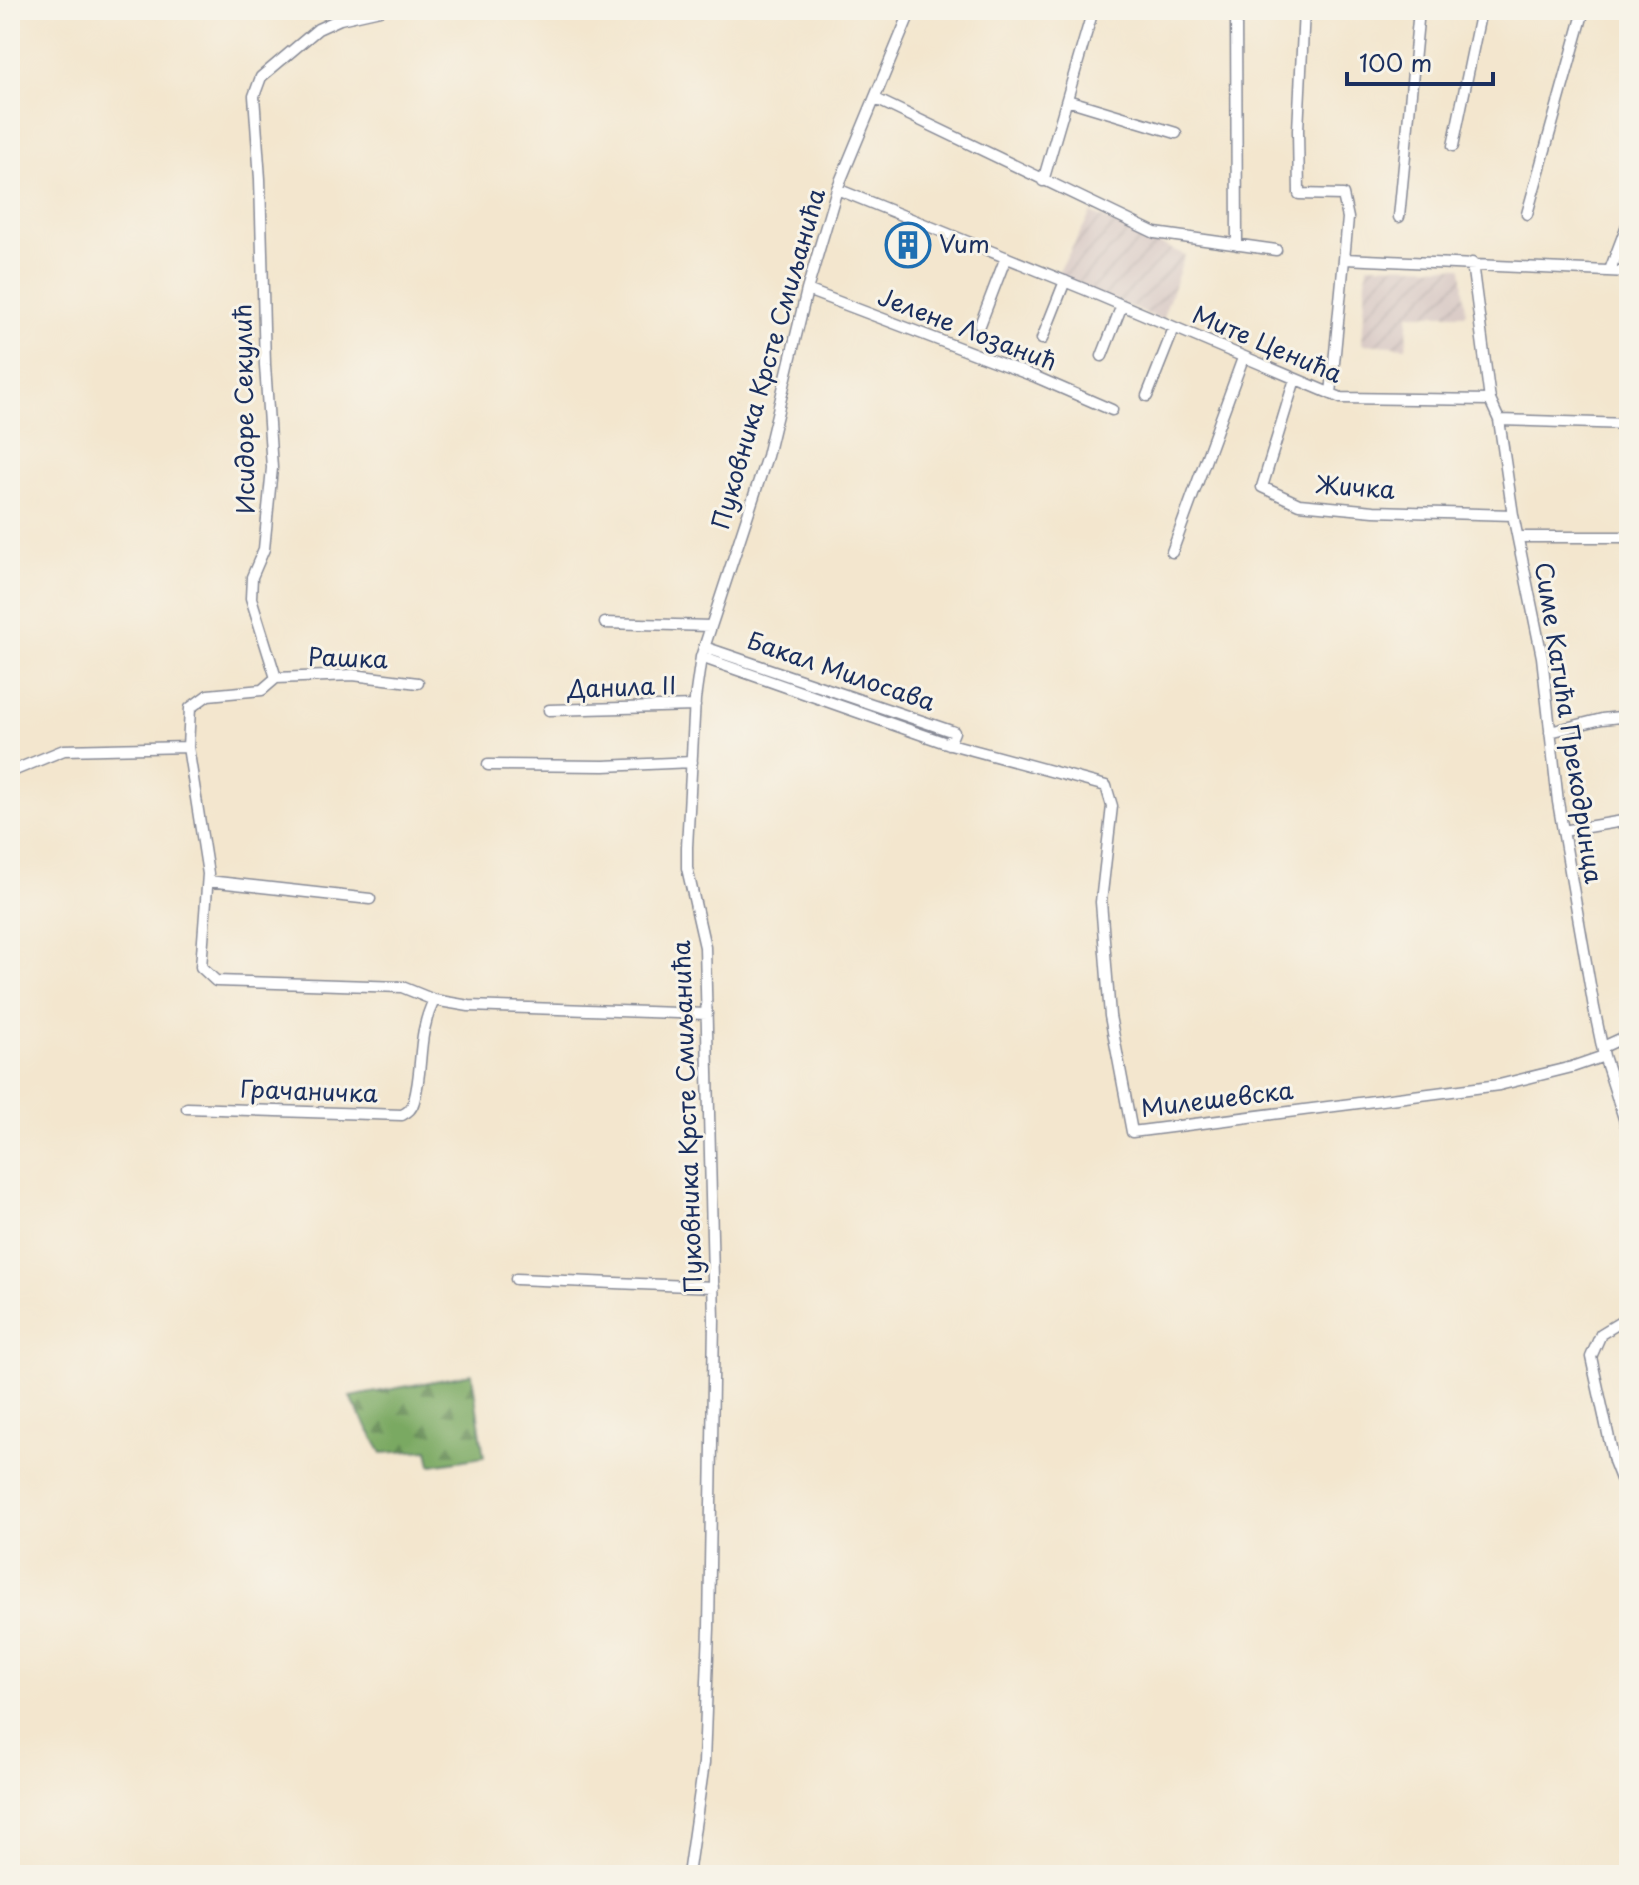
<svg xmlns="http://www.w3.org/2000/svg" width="1639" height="1885" font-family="'Playpen Sans',sans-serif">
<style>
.industrial{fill:url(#industrial-furrows)}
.forest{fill:url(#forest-firs);stroke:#4a6c60;stroke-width:2}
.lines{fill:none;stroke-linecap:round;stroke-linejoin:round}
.street-casing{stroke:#878a96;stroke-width:13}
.street{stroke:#fff;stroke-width:10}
.labels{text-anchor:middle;stroke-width:6;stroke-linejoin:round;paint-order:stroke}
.poi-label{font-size:24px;fill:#1b2f5e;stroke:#f7f3e8;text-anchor:start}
.street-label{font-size:24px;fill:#1b2f5e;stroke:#f7f3e8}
</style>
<defs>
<pattern id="industrial-furrows" width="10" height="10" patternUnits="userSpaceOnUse" patternTransform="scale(2)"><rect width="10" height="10" fill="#d1c0bd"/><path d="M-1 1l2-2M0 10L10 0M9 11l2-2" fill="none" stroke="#b3a5a5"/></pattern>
<pattern id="forest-firs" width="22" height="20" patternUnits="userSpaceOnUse" patternTransform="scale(2)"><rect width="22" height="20" fill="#7aa962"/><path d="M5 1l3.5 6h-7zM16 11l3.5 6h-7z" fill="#638a54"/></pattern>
</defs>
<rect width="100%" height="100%" fill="#f7f3e8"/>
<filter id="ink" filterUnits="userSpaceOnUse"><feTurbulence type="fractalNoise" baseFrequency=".0125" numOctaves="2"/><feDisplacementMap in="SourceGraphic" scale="16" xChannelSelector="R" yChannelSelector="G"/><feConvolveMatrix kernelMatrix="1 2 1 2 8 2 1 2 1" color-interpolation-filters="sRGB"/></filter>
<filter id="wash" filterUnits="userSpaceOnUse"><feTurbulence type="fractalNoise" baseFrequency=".006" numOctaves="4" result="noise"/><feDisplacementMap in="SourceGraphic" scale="32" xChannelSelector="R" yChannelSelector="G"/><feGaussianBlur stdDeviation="1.8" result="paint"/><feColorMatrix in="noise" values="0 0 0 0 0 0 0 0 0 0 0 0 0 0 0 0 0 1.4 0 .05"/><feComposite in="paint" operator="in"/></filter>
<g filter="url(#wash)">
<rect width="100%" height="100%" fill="#f3e6ce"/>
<path class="industrial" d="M1091 213 1185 255 1162 320 1056 277Z
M1367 265 1462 267 1466 314H1409L1406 347 1362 344Z"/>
<path class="forest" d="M472 1374 484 1457 431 1465 428 1450 382 1453 350 1397Z"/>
</g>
<g filter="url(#ink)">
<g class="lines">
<g class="street-casing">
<path id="street" d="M380 10 340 19 318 29 261 77 254 96 260 179 265 365 272 468 264 549 252 577 251 598 276 678 262 690 208 695 190 708 188 747 208 874 201 967 216 981 402 987 434 1000 469 1006 707 1014
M1172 10 1177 12
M1236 10 1237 245
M1304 10 1298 130 1299 194 1343 195 1348 218 1331 394
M876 99 1155 233 1276 250
M1067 100 1176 133
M1453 146 1481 10
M1043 181 1093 10
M837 189 1084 289 1341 398 1490 400
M1527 214 1584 10
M1399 217 1419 10
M1345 259 1629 272
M1472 263 1490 400 1499 420 1513 515 1542 657 1558 802 1594 1008 1604 1056 1629 1134
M1610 270 1629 220
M807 290 1036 377 1112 410
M980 325 1006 257
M1042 339 1065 281
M1102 356 1122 305
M1295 379 1262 487 1299 504 1374 511 1513 515
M1147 396 1174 328
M1499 420 1629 424
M1518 537H1629
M1172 552 1243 358
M605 623 710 626
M704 647 954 732 949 744
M701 657 943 742 1106 786 1112 806 1101 902 1110 1016 1132 1132 1499 1085 1572 1067 1604 1056
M276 678 353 675 418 683
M549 710 695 706
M1550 732 1602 719 1629 716
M488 765 604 766 692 762
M10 772 64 750 188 747
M1563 831 1629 820
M208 881 370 899
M1603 1047 1629 1035
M187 1108 402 1115C408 1112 412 1109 414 1101 424 1066 416 1037 434 1000
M516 1279 714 1287
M1629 1317 1601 1334 1591 1357 1614 1461 1629 1499
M688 1875 704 1763 709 1628 714 1320 705 947 687 868V847L695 699 701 657 767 456 807 290 837 189 911 10"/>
</g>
<use href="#street" class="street"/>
</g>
</g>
<defs>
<g id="building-ring" transform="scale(2.3)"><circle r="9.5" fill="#f7f3e8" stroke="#1f6fb2" stroke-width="1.5"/><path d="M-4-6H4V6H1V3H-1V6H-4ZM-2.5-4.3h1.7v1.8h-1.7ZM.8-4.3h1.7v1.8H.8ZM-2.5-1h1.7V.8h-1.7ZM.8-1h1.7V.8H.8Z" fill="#1f6fb2"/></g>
</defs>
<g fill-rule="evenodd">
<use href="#building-ring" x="908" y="245"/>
</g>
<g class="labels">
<g class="poi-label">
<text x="939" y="253">Vum</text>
</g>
<g class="street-label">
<text transform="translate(967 330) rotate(21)" y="8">Јелене Лозанић</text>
<text transform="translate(1267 345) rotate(23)" y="8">Мите Ценића</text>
<text transform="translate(769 359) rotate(-74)" y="8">Пуковника Крсте Смиљанића</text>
<text transform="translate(245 409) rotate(-91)" y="8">Исидоре Секулић</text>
<text transform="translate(1355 488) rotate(4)" y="8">Жичка</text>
<text transform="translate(348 659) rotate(2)" y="8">Рашка</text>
<text transform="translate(841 672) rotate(19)" y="8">Бакал Милосава</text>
<text transform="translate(622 688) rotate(-2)" y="8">Данила II</text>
<text transform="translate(1568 723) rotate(81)" y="8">Симе Катића Прекодринца</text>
<text transform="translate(309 1092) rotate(2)" y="8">Грачаничка</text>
<text transform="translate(1217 1100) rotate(-7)" y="8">Милешевска</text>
<text transform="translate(688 1117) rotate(-92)" y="8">Пуковника Крсте Смиљанића</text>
</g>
</g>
<rect width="1639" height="1885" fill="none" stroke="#f7f3e8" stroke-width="40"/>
<path d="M1347 72v12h146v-12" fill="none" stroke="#1b2f5e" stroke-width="4"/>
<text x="1359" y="72" font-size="24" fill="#1b2f5e" stroke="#f7f3e8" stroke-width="6" paint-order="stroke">100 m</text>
</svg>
